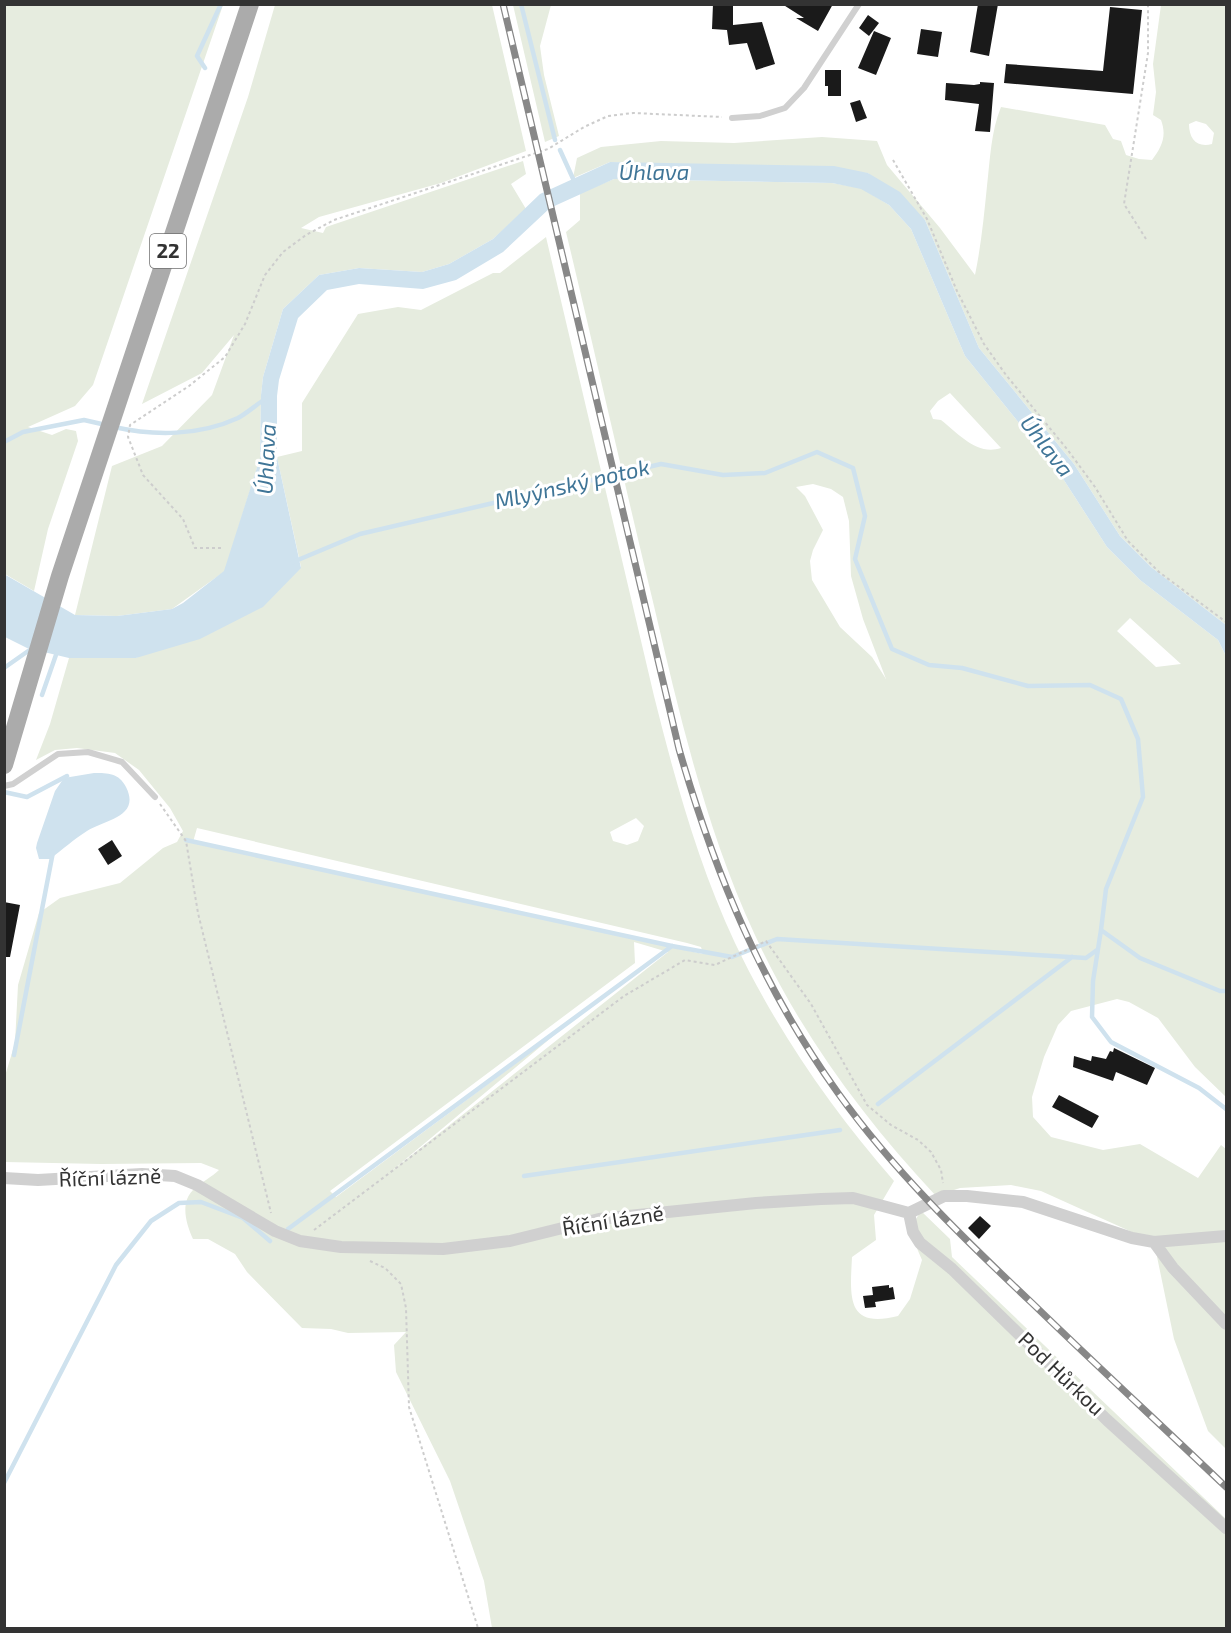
<svg xmlns="http://www.w3.org/2000/svg" width="1231" height="1633" font-family="'Exo 2',sans-serif">
<style>
.green{fill:#e6ecdf;fill-rule:evenodd}
.water{fill:#cfe2ee}
.lines{fill:none;stroke-linecap:round;stroke-linejoin:round}
.stream{stroke:#cfe2ee;stroke-width:4.5}
.building{fill:#1a1a1a}
.path{stroke:#cdcdcd;stroke-width:2;stroke-dasharray:3 3;stroke-linecap:butt}
.lane{stroke:#d0d0d0;stroke-width:6}
.street{stroke:#d0d0d0;stroke-width:12}
.primary{stroke:#ababab;stroke-width:18}
.rail-casing{stroke:#888;stroke-width:7}
.rail{stroke:#fff;stroke-width:4.5;stroke-dasharray:14;stroke-linecap:butt}
.labels{text-anchor:middle;stroke-width:6;stroke-linejoin:round;paint-order:stroke}
.shield{fill:#fff;stroke:#707070;stroke-width:1.5}
.shield-label{font-size:20px;font-weight:bold;fill:#333}
.street-label{font-size:21px;fill:#333;stroke:#fff}
.water-label{font-size:22px;font-style:italic;fill:#3f7597;stroke:#fff}
</style>
<rect width="100%" height="100%" fill="#fff"/>
<path class="green" d="M5 5H223L93 385 75 406 28 427 52 435 66 429 76 431 78 441 48 529 34 591 5 574Z
M275 5H492L526 151 441 183 319 217 301 228 323 233 326 227 523 161 526 174 511 184 526 209 493 239 449 264 422 272 359 268 319 275 283 309 263 377 261 395 260 458 225 571 172 609 117 616 75 615 112 466 162 446 212 395 234 335 202 373 142 404 248 97Z
M513 5H551L540 46 544 75 559 136 545 142Z
M1161 5H1226V625L1151 567 1120 536 1074 464 979 348 925 220 868 173 610 162 573 178 577 158 601 147 661 141 734 143 822 137 877 141 887 165 940 228 975 275C981 246 984 216 987 186 990 160 991 131 1001 107L1105 125 1113 139 1121 141 1126 155 1139 159 1152 160C1162 147 1167 136 1161 120L1153 115 1156 92 1153 64ZM1196 121 1206 124 1214 133 1212 144C1197 148 1189 139 1189 124Z
M614 179 832 183 861 188 889 205 911 229 965 356 1060 474 1107 547 1140 580 1218 640 1226 656V1097L1195 1067 1158 1018 1129 1002 1117 999 1071 1011 1058 1025 1044 1057 1032 1097 1033 1117 1051 1137 1103 1150 1140 1144 1198 1178 1221 1145 1226 1149V1449L1208 1431 1174 1339 1154 1242 1041 1191 1011 1185 960 1188 936 1196C863 1118 798 1030 754 933 706 829 680 717 654 606 624 482 596 357 566 232L580 220V193ZM950 393 1001 448C977 456 959 434 941 420L933 419 930 411 938 401ZM813 484 831 489 843 497 849 521 851 576 863 619 886 679 872 657 840 627 812 580 810 561 813 550 823 530 805 496 796 487ZM1130 618 1181 664 1156 667 1117 631Z
M546 237 654 696C675 780 698 864 735 943 776 1029 831 1109 894 1181L874 1215 876 1240 852 1257C850 1297 846 1329 898 1316L910 1299 922 1260 909 1230 921 1211 950 1239 952 1257 1226 1519V1628H492L484 1581 450 1481 396 1372 394 1345 406 1332 348 1333 331 1329 302 1328 247 1272 235 1254 208 1239H193C186 1224 180 1203 193 1190 201 1182 212 1177 219 1170L201 1163 101 1164 5 1162V1076L15 1043 18 985 39 913 60 898 120 883 163 848 177 842 183 831 170 808 139 770 115 753 77 748 55 750 36 760 50 724 69 658H136L301 567 277 457 302 451V403L358 314 398 307 421 310 493 273H500ZM636 818 644 826 638 841 627 845 613 841 610 832ZM197 828 687 943 701 947 703 954 193 842ZM634 942 668 952 389 1173 558 1032 336 1197 330 1191 635 963Z"/>
<path class="water" d="M610 162 834 166 868 173 900 192 925 220 979 348 1074 464 1120 536 1151 567 1226 625V656L1218 640 1140 580 1107 547 1060 474 965 356 911 229 889 205 861 189 832 183 614 179 550 208 503 252 456 280 423 289 359 284 327 290 298 318 279 380 277 396V457L301 568 263 607 200 639 136 658H69L27 648 5 637 4 574 75 615 117 616 172 609 183 603 224 571 260 458 261 395 263 377 283 309 319 275 359 268 422 272 449 264 493 239 540 194Z
M94 773C108 773 119 773 126 787 141 817 105 820 87 831 74 839 62 850 50 859H39L36 848 37 843 55 791 64 778Z"/>
<g class="lines">
<path class="stream" d="M521 4 555 140
M205 68 197 56 221 4
M560 150 575 183
M114 427C154 436 199 436 238 418 247 413 256 405 265 399
M4 442 23 432 84 420 106 425
M293 562 360 534 661 464 723 475 765 473 817 452 853 468 865 516 855 559 892 649 929 665 962 668 1028 686 1090 685 1121 699 1138 739 1143 797 1106 889 1101 930 1140 958 1220 991H1226
M4 668 31 649
M42 695 57 652
M4 792 27 797 67 776
M186 840 672 946 732 957 777 939 1086 958 1097 950
M1101 930 1093 981 1092 1017 1111 1042 1199 1088 1226 1109
M14 1055 53 852
M878 1104 1072 957
M524 1176 840 1130
M288 1229 672 946
M4 1483 116 1265 151 1221 179 1203 201 1202 243 1218 270 1241"/>
</g>
<path class="building" d="M713 4H733V25L762 22 775 64 756 70 747 43 729 45 727 30 712 29Z
M782 4H833L818 31 796 18H804Z
M978 4H998L989 56 970 52Z
M1110 7 1142 10 1133 94 1004 83 1006 64 1103 71Z
M868 15 879 23 869 36 859 28Z
M921 29 942 32 938 57 917 54Z
M874 31 891 38 876 75 858 68Z
M825 70H841V96H828V86H825Z
M980 82 994 83 990 132 975 131 979 104 945 100 946 83 974 85 980 84Z
M860 100 867 118 856 122 850 103Z
M112 840 122 856 108 865 98 849Z
M4 902 20 905 10 957H4Z
M1114 1048 1155 1068 1147 1085 1116 1072 1113 1081 1073 1067 1074 1056 1091 1061 1092 1056 1106 1059 1110 1051 1113 1052Z
M1059 1095 1099 1116 1092 1128 1052 1107Z
M980 1216 991 1226 979 1239 968 1228Z
M889 1285V1288L893 1287 895 1299 875 1302 876 1307 865 1308 863 1296 873 1295 872 1287Z"/>
<g class="lines">
<path class="path" d="M893 160 927 219 957 291 984 344 1006 375 1067 449 1095 487 1128 541 1159 572 1226 622
M1146 239 1124 204 1148 53V4
M221 548H195L183 519 143 475 128 437 130 425 189 386 225 357 245 324 265 275 283 252 306 235 334 220 548 149 584 127 608 116 633 113 722 117
M160 804 186 841 198 913 271 1213
M314 1230 624 996 685 960 715 965 766 941 811 1004 867 1105 891 1125 918 1140 931 1152 941 1170 943 1183
M370 1261 385 1268 401 1284 406 1308 409 1407 478 1628"/>
<path class="lane" d="M732 118 760 116 785 108 804 88 859 4
M4 786 13 784 58 754 88 752 122 762 155 797"/>
<path class="street" d="M4 1178 38 1180 142 1174 175 1176 197 1185 275 1231 300 1241 341 1247 443 1249 510 1241 599 1219 756 1203 821 1199 853 1198 909 1213 944 1196H967L1023 1202 1132 1238 1154 1242 1226 1236
M909 1213 913 1232 920 1243 952 1269 1107 1420 1226 1528
M1154 1242 1173 1268 1226 1324"/>
<path class="primary" d="M4 765 60 576 250 4"/>
<g class="rail-casing">
<path id="rail" d="M503 4 679 749C715 874 762 987 838 1093 894 1171 962 1237 1032 1303 1096 1365 1162 1426 1226 1487"/>
</g>
<use href="#rail" class="rail"/>
</g>
<g class="labels">
<rect class="shield" x="150" y="234" width="36" height="34" rx="4.5"/>
<g class="shield-label">
<text x="168" y="258">22</text>
</g>
<g class="street-label">
<text transform="translate(110 1178) rotate(-2)" y="7">Říční lázně</text>
<text transform="translate(613 1221) rotate(-9)" y="7">Říční lázně</text>
<text transform="translate(1061 1374) rotate(44)" y="7">Pod Hůrkou</text>
</g>
<g class="water-label">
<text x="654" y="180">Úhlava</text>
<text transform="translate(1047 446) rotate(52)" y="8">Úhlava</text>
<text transform="translate(266 459) rotate(-87)" y="8">Úhlava</text>
<text transform="translate(572 484) rotate(-13)" y="8">Mlyýnský potok</text>
</g>
</g>
<rect width="1231" height="1633" fill="none" stroke="#333333" stroke-width="12"/>
</svg>
